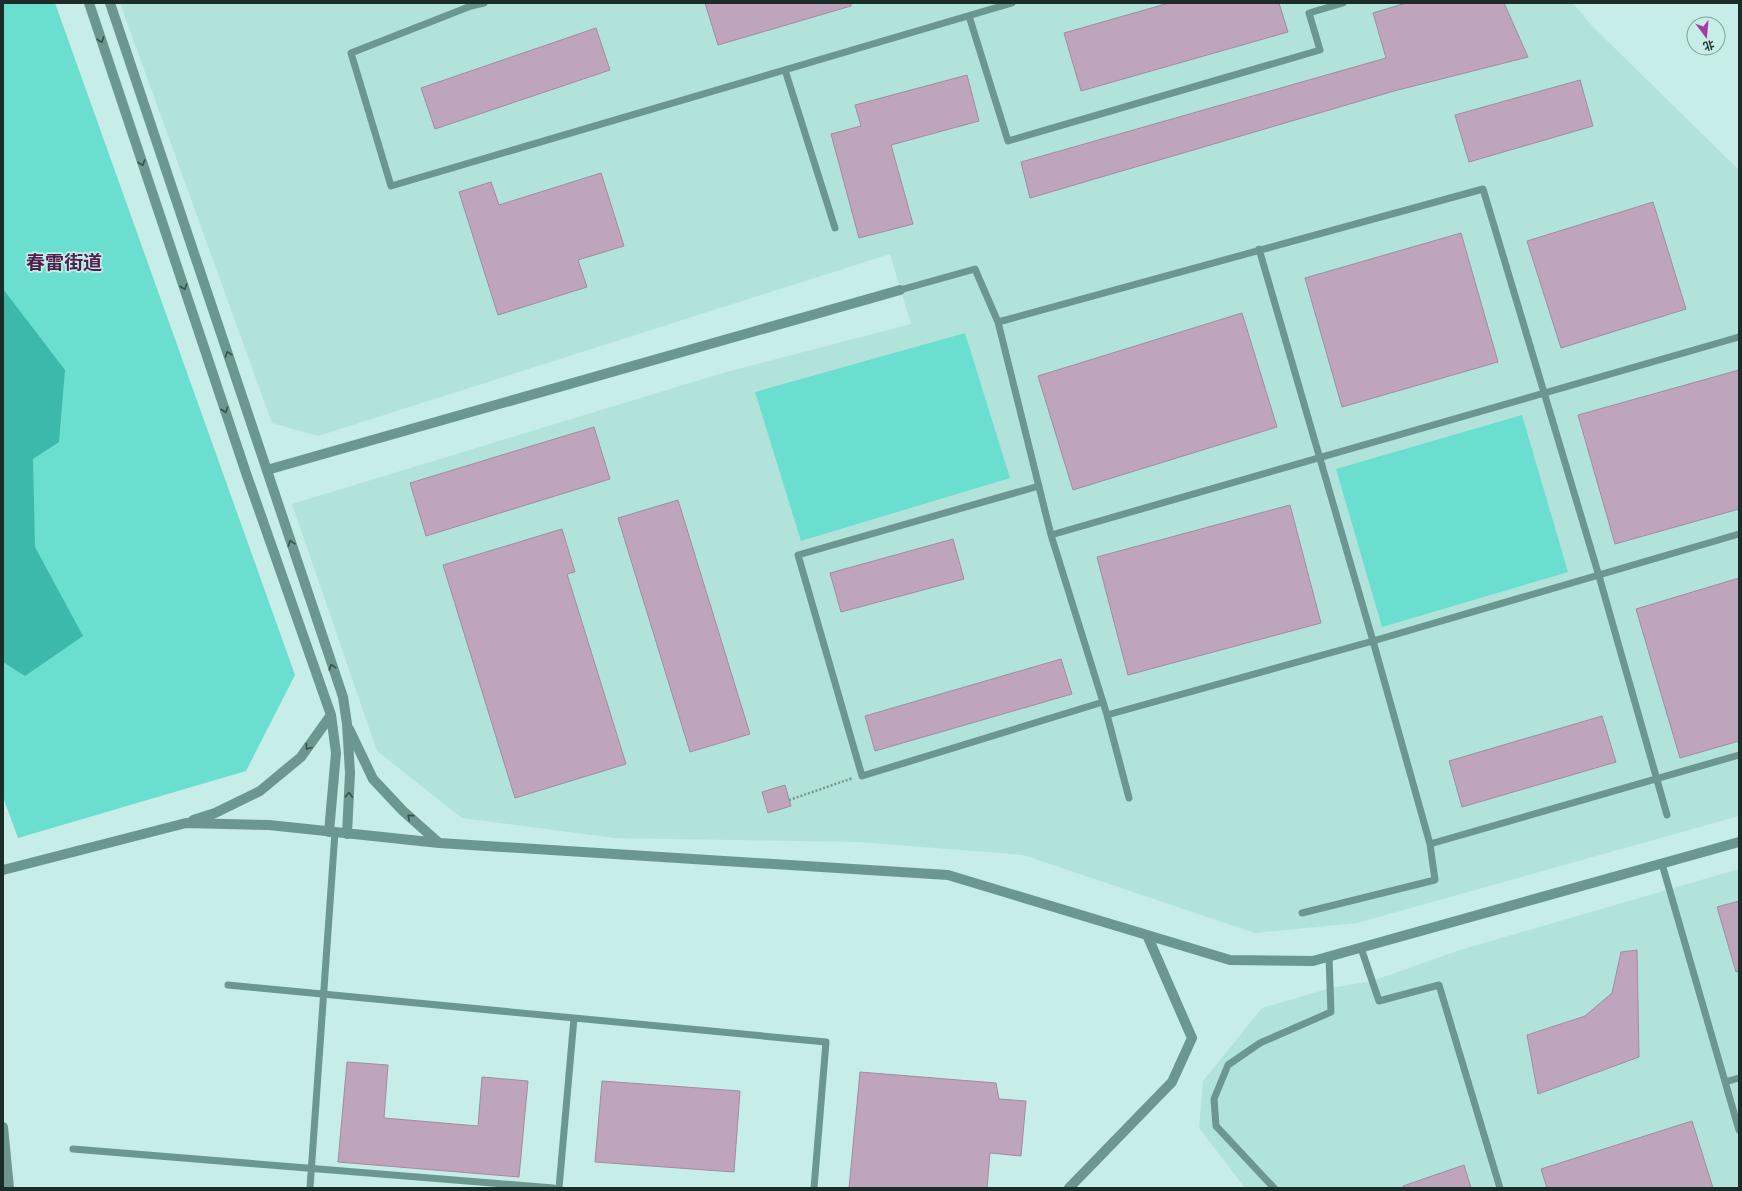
<svg xmlns="http://www.w3.org/2000/svg" width="1742" height="1191" font-family="Karla,'Noto Sans SC',sans-serif">
<style>
.built{fill:#b2e3db}
.green{fill:#6adfd0}
.water{fill:#3cb9ab}
.building{fill:#bea5bc;stroke:#a28ba1}
.lines{fill:none;stroke-linecap:round;stroke-linejoin:round}
.path{stroke:#799691;stroke-width:2.5;stroke-dasharray:2 2;stroke-linecap:butt}
.service{stroke:#6b9790;stroke-width:7}
.minor{stroke:#6b9790;stroke-width:10}
.tertiary{stroke:#6b9790;stroke-width:10}
.oneway{stroke:#38514d}
.labels{text-anchor:middle;stroke-width:3.5;stroke-linejoin:round;paint-order:stroke}
.district-label{font-size:19px;font-weight:bold;fill:#501f4f;stroke:#c6ede7}
</style>
<rect width="100%" height="100%" fill="#c6ede7"/>
<path class="built" d="M120 3H1573L1592 26 1739 170V816L1357 923 1255 933 1023 855 858 842 614 838 462 818 377 751 292 504 726 372 911 324 890 254 318 436 272 423Z
M1739 869V1188H1245L1199 1128 1203 1081 1262 1008 1330 988 1372 981 1460 950Z"/>
<path class="green" d="M3 3H55L295 675 246 771 18 838 3 797Z
M965 333 1010 478 801 541 755 392Z
M1522 415 1568 572 1382 627 1336 469Z"/>
<path class="water" d="M3 289 65 370 59 442 33 459 35 547 83 636 25 676 3 662Z"/>
<path class="building" d="M705 3H851V6L718 45Z
M1169 3H1279L1288 32 1081 91 1064 33Z
M1406 3H1504L1528 57 1394 91 1030 198 1021 162 1386 58 1373 13Z
M596 28 610 70 435 129 421 88Z
M967 75 979 121 891 145 913 224 859 238 831 134 861 126 855 105Z
M1580 80 1593 126 1469 162 1455 115Z
M601 173 624 246 578 260 587 287 498 315 459 192 491 182 499 205Z
M1653 202 1686 309 1561 348 1527 241Z
M1461 233 1498 362 1342 407 1305 278Z
M1242 313 1277 427 1073 490 1038 376Z
M1739 370V509L1615 544 1578 415Z
M594 427 610 479 426 536 410 483Z
M678 500 750 734 690 752 618 518Z
M1290 505 1321 623 1128 675 1097 557Z
M562 529 575 572 567 574 626 764 515 798 443 565Z
M953 539 964 579 841 612 830 573Z
M1739 578V741L1680 758 1636 609Z
M1061 659 1072 694 875 751 865 716Z
M1602 716 1616 762 1462 807 1449 761Z
M785 785 791 806 768 813 762 792Z
M1739 901V971L1736 972 1717 907Z
M1637 950 1639 1057 1538 1094 1527 1035 1585 1016 1612 993 1621 952Z
M347 1062 388 1065 384 1118 478 1126 482 1077 528 1081 519 1177 338 1162Z
M860 1072 996 1083 999 1099 1026 1101 1021 1156 990 1153 987 1188H849Z
M602 1081 740 1091 734 1172 595 1162Z
M1692 1121 1713 1188H1547L1541 1169Z
M1464 1165 1471 1188H1403V1186Z"/>
<g class="lines">
<path class="path" d="M789 800 853 778"/>
<path class="service" d="M484 3 471 6 351 53 391 186 1012 3
M969 16 1008 141 1320 50 1309 13 1343 3
M785 70 835 228
M1259 249 1373 641 1430 844 1435 880 1302 913
M900 290 975 269 998 322 1051 535 1107 715 1129 798
M998 322 1483 189 1599 576 1667 815
M1039 486 798 555 862 776 1103 702
M1051 535 1739 337
M1107 715 1373 641 1739 534
M1430 844 1739 755
M1662 864 1739 1130
M1361 948 1379 1001 1439 985 1500 1188
M228 985 826 1042 814 1188
M1725 1082 1739 1078
M73 1149 553 1188
M310 1188 335 832
M559 1188 574 1018
M1274 1188 1216 1126 1214 1099 1228 1065 1260 1043 1331 1012 1329 957"/>
<path class="minor" d="M267 470 900 290"/>
<path class="tertiary" d="M89 3 246 473 331 715 336 753 329 832
M110 3 343 697 347 724 350 773 347 834
M349 729 373 779 403 811 439 843
M193 820 215 813 260 791 301 757 331 715
M3 870 186 823 269 825 439 843 948 875 1230 960 1313 961 1739 842
M3 1127 9 1188
M1069 1188 1172 1082 1192 1038 1147 935"/>
</g>
<defs><path id="oneway-chevron" d="M-2-3.5L2.5 0L-2 3.5" fill="none" stroke-width="1.6" stroke-linecap="round" stroke-linejoin="round"/></defs>
<g class="oneway">
<use href="#oneway-chevron" transform="translate(101 40) rotate(71)"/>
<use href="#oneway-chevron" transform="translate(142 163) rotate(71)"/>
<use href="#oneway-chevron" transform="translate(184 287) rotate(71)"/>
<use href="#oneway-chevron" transform="translate(228 354) rotate(-109)"/>
<use href="#oneway-chevron" transform="translate(225 410) rotate(71)"/>
<use href="#oneway-chevron" transform="translate(291 543) rotate(-108)"/>
<use href="#oneway-chevron" transform="translate(332 667) rotate(-108)"/>
<use href="#oneway-chevron" transform="translate(308 747) rotate(126)"/>
<use href="#oneway-chevron" transform="translate(349 795) rotate(-87)"/>
<use href="#oneway-chevron" transform="translate(410 817) rotate(-139)"/>
</g>
<g class="labels">
<g class="district-label">
<text x="64" y="269">春雷街道</text>
</g>
</g>
<rect width="1742" height="1191" fill="none" stroke="#1c2c29" stroke-width="8"/>
<g transform="translate(1706 36) rotate(164)"><circle r="19" fill="#c6ede7" stroke="#82a09b"/>
<path d="M0-3L7 15L0 10L-7 15Z" fill="#a43ea3"/>
<text y="-6" font-size="11" font-weight="bold" text-anchor="middle" fill="#1c2c29">北</text>
</g>
</svg>
